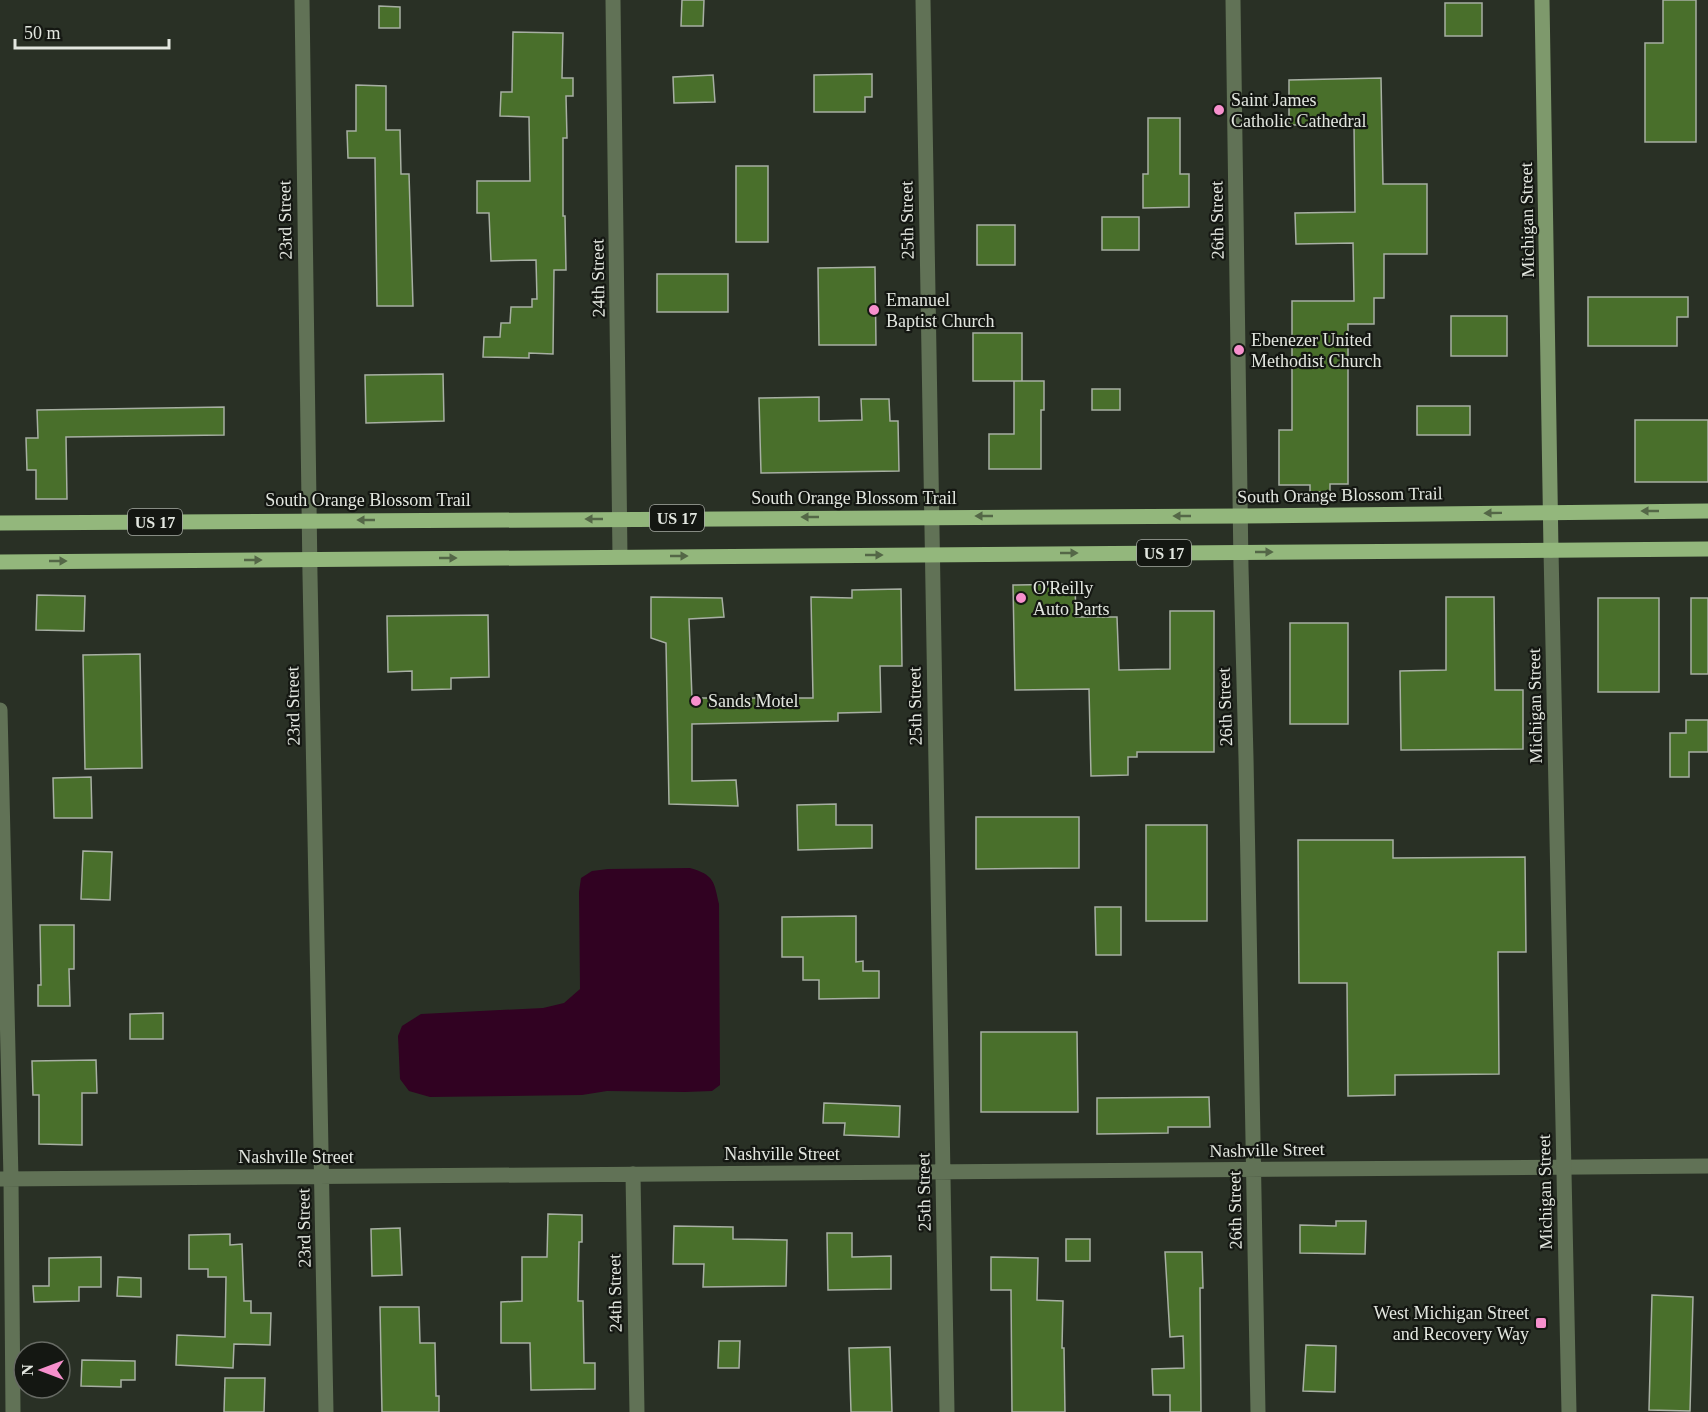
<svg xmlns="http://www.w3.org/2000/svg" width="1708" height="1412" font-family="'Times New Roman',serif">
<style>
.water{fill:#310222}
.building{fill:#496f2b;stroke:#a7afa3;stroke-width:1.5}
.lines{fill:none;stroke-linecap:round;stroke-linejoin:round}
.minor{stroke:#617256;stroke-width:15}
.tertiary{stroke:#617256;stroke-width:15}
.secondary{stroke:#7e996c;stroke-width:15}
.primary{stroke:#93b77c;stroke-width:15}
.oneway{fill:#546747}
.poi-dot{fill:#f790cd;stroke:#141712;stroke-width:2}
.labels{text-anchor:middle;stroke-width:4.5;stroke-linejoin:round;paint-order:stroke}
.shield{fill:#141712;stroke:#a5a9a2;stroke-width:1.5}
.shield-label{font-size:16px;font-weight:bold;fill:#e3e7e0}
.poi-label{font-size:18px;fill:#e3e7e0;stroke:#141712;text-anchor:start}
.street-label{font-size:18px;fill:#e3e7e0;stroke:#141712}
</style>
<rect width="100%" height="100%" fill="#293025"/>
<path class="water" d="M690 868C714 875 714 881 719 904L720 1085 712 1091 685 1092 607 1091 582 1095 430 1097 409 1091 400 1079 398 1036 402 1026 421 1014 543 1008 564 1003 580 989 579 892 581 878 592 871 608 869Z"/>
<path class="building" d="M682 0H704L703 26H681Z
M1663 0H1696V142H1645V43H1663Z
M1445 3H1482V36H1445Z
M379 6 400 7V28H379Z
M513 32 563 33 562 78H573V96H566L567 138H563V216H565L566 270H554L553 354 529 353V358L483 357 484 337H500L501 323H510L511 307H532V299H537L536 260 491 261 489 213H477V181H530L529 117 500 116 501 92H512Z
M872 74V97H865V112H814V75Z
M713 75 715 102 674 103 673 77Z
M1381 78 1383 184H1427V254H1384V298H1374V324H1348V484H1330V492H1310V485H1279V430H1292V301H1354L1353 243 1296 244 1295 213 1355 212 1354 124 1289 125V80Z
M356 85 386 86V130H400L401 174H409L413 306H377L375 158H348L347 131H356Z
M1148 118H1180V174H1189V207L1143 208V174H1148Z
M736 166H768V242H736Z
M1102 217H1139V250H1102Z
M977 225H1015V265H977Z
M875 267 876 345H819L818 268Z
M657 274H728V312H657Z
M1588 297H1688V317H1677V346H1588Z
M1451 316H1507V356H1451Z
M973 333H1022V381H973Z
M443 374 444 421 366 423 365 375Z
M1014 381H1044V410H1041V469H989V434H1014Z
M1092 389H1120V410H1092Z
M819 397V421L862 420 861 399H889L890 421H898L899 471 761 473 759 398Z
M1417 406H1470V435H1417Z
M224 407V435L66 437 67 499H36V470H27L26 438H38L37 410Z
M1635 420H1708V482H1635Z
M1075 584 1076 617H1117L1119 670 1170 669V611H1214V752H1137V757H1128V775L1091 776 1089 689 1015 690 1013 585Z
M901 589 902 666H880L881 712 838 713V721L692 724V781L736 780 738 806 669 804 666 643 651 638V597L722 598 724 617 689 619 692 698H813L811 597 852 598V590Z
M37 595 85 596 84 631 36 630Z
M1446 597H1494L1495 690H1523V749L1401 750 1400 671 1446 670Z
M1598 598H1659V692H1598Z
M1691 598H1708V674H1691Z
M488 615 489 677 451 678V689L412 690V671L388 672 387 616Z
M1290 623H1348V724H1290Z
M140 654 142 768 85 769 83 655Z
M1686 720H1708V752H1689V777H1670V733H1686Z
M91 777 92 818H54L53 778Z
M836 804V825H872V848L798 850 797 805Z
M976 817H1079V868L976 869Z
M1146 825H1207V921H1146Z
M1298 840H1393V858L1525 857 1526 952H1498L1499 1074 1395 1075V1095L1348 1096 1347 983H1299Z
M83 851 112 852 110 900 81 899Z
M1095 907H1121V955H1096Z
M856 916V962L863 961V971H879V998L819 999V980H803V957H782V917Z
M40 925H74V969H69L70 1006H38V985H41Z
M163 1013V1039H130V1014Z
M981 1032H1077L1078 1112H981Z
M96 1060 97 1093H82V1145L39 1144V1095H33L32 1061Z
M1209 1097 1210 1127H1168V1133L1097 1134V1098Z
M824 1103 900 1106 899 1137 844 1135 845 1123H823Z
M548 1214 582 1215V1242H579L578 1301H583L584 1363H595V1389L531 1390 530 1343H501V1302L522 1301V1257H547Z
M1336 1221H1366L1365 1254 1300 1253V1225L1336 1226Z
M674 1226 733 1227V1239L787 1240 786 1286 703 1287 704 1264H673Z
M400 1228 402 1275 372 1276 371 1229Z
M827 1233H852V1257L891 1256V1289L828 1290Z
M230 1234V1245L242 1244 244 1301H251V1313H271L270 1345 234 1344 233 1368 176 1365 177 1335 225 1337 226 1277H208V1269H189V1235Z
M1066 1239H1090V1261H1066Z
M1165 1252H1202L1203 1288H1200L1201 1412H1170V1395H1153L1152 1369 1184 1368 1183 1336 1170 1337Z
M101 1257V1287H79V1301L34 1302 33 1286H49V1258Z
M991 1257 1038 1258 1037 1300 1063 1301 1062 1348H1064L1065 1412H1012L1011 1290H991Z
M118 1277 141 1278V1297L117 1296Z
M1652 1295 1693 1297 1690 1411 1649 1410Z
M380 1307H419L420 1343H435L436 1396H439V1412H382Z
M719 1341H740L739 1368H718Z
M1306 1345 1336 1346 1335 1392 1303 1391Z
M890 1347 892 1412H851L849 1348Z
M82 1360 135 1361V1380H121V1387L81 1386Z
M225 1378H265L264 1412H224Z"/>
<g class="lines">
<path class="minor" d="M302 0 310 575 326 1412
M613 0 620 556
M923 0 947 1412
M1233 0 1241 567 1246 758 1258 1412
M0 710 11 1179 13 1412
M633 1174 637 1412
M0 1179 1708 1166"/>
<path class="tertiary" d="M1551 550 1569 1412"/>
<path class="secondary" d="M1542 0 1551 550"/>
<path class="primary" d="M0 523 1241 516 1708 511
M0 562 1708 549"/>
</g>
<defs><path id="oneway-solid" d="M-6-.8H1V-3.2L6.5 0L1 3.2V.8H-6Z" transform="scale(1.5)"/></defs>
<g class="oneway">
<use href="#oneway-solid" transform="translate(1650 511) rotate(180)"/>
<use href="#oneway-solid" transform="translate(1493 513) rotate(179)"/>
<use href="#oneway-solid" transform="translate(984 516) rotate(180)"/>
<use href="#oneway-solid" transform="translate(1182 516) rotate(180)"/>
<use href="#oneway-solid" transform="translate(810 517) rotate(180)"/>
<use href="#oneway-solid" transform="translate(594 519) rotate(180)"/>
<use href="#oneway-solid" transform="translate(366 520) rotate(180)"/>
<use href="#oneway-solid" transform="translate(1264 552)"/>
<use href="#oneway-solid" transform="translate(1069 553)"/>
<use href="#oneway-solid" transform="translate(874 555)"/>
<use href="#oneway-solid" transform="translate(679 556)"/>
<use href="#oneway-solid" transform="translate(448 558)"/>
<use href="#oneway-solid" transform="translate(253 560)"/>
<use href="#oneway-solid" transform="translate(58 561)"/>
</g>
<g class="poi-dot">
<circle cx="1219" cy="110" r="6"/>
<circle cx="874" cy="310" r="6"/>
<circle cx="1239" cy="350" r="6"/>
<circle cx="1021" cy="598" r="6"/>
<circle cx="696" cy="701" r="6"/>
<rect x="1535" y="1317" width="12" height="12" rx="3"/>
</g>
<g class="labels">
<g class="shield">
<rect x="650" y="505" width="54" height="26" rx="4.5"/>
<rect x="128" y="509" width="54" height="26" rx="4.5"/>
<rect x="1137" y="540" width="54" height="26" rx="4.5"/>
</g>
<g class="shield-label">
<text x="677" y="524">US 17</text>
<text x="155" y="528">US 17</text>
<text x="1164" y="559">US 17</text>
</g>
<g class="poi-label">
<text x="1231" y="106">Saint James<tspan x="1231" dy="21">Catholic Cathedral</tspan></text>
<text x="886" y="306">Emanuel<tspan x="886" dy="21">Baptist Church</tspan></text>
<text x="1251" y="346">Ebenezer United<tspan x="1251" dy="21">Methodist Church</tspan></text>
<text x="1033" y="594">O'Reilly<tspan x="1033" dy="21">Auto Parts</tspan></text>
<text x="708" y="707">Sands Motel</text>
<text x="1529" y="1319" text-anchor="end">West Michigan Street<tspan x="1529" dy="21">and Recovery Way</tspan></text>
</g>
<g class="street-label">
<text transform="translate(285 220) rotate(-91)" y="6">23rd Street</text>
<text transform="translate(907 220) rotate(-91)" y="6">25th Street</text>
<text transform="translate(1217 220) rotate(-91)" y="6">26th Street</text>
<text transform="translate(1527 220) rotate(-91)" y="6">Michigan Street</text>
<text transform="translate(598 278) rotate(-91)" y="6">24th Street</text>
<text transform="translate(1340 495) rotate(-1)" y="6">South Orange Blossom Trail</text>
<text x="854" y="504">South Orange Blossom Trail</text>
<text x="368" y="506">South Orange Blossom Trail</text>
<text transform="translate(293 706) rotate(-91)" y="6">23rd Street</text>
<text transform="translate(915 706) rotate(-91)" y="6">25th Street</text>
<text transform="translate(1535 706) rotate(-91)" y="6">Michigan Street</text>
<text transform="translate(1225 707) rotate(-92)" y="6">26th Street</text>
<text transform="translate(1267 1150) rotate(-1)" y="6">Nashville Street</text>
<text x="782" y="1160">Nashville Street</text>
<text x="296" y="1163">Nashville Street</text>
<text transform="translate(924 1192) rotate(-91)" y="6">25th Street</text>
<text transform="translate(1545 1192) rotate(-91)" y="6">Michigan Street</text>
<text transform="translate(1235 1210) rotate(-91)" y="6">26th Street</text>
<text transform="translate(304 1228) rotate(-91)" y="6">23rd Street</text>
<text transform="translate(615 1293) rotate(-91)" y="6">24th Street</text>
</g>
</g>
<g transform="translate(42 1370) rotate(270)"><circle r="28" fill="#141712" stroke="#676a64" stroke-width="1.5"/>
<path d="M0-4.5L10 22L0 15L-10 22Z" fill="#f790cd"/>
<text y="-9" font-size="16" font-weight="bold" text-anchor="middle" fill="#e3e7e0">N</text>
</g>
<path d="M15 39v9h154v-9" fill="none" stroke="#e3e7e0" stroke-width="3"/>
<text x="24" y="39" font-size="18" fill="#e3e7e0" stroke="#141712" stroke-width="4.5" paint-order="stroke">50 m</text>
</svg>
